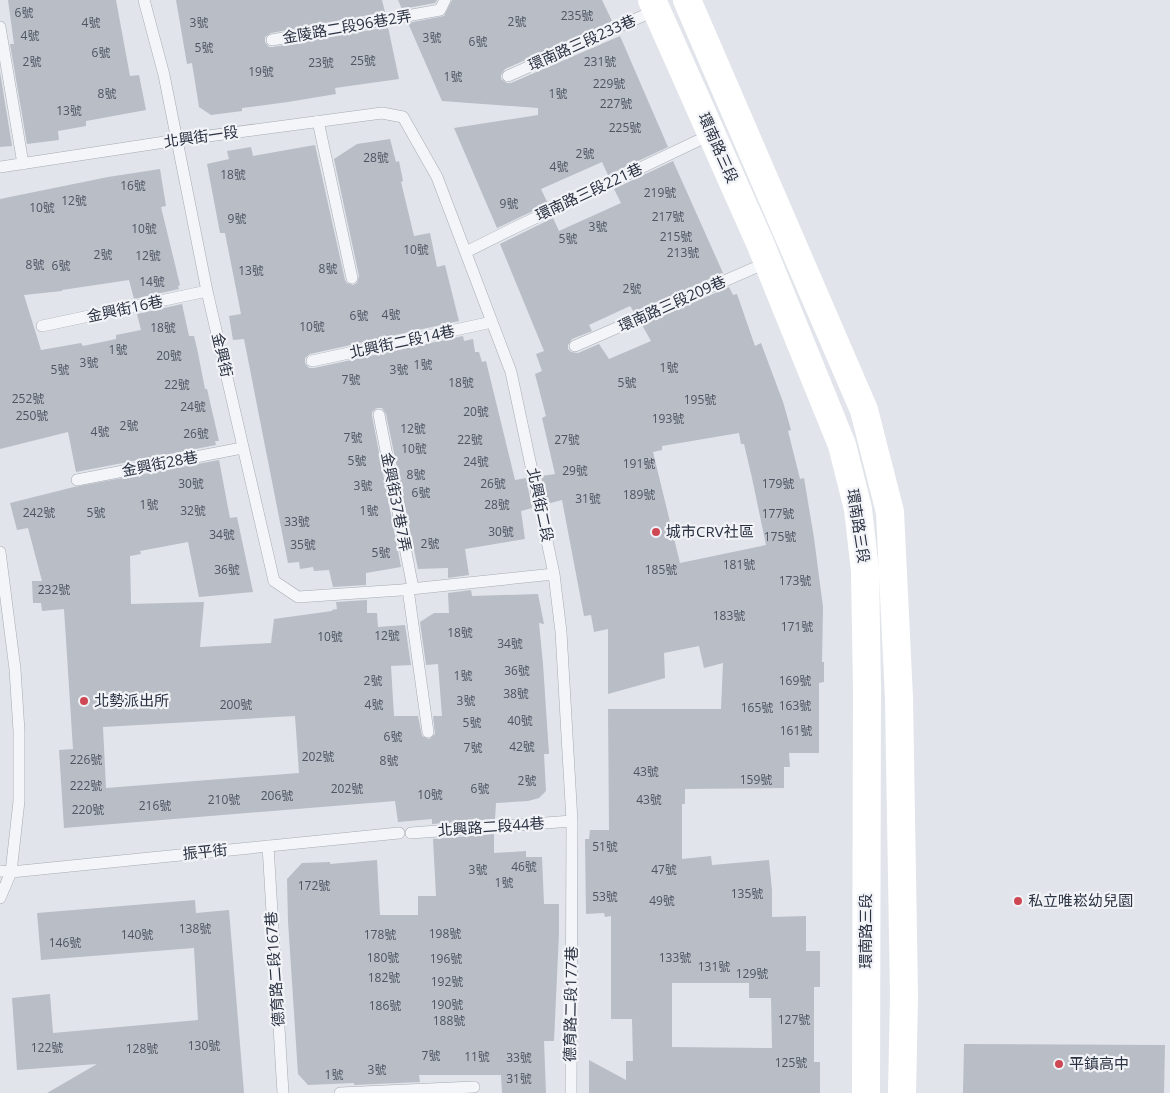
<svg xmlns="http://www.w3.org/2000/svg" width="1170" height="1093" font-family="'Open Sans','Noto Sans TC',sans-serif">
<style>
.building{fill:#b8bdc6;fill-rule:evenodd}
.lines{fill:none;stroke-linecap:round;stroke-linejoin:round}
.lane-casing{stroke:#a6abb4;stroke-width:12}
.lane{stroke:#f4f5f8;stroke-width:11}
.secondary{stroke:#fff;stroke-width:28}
.poi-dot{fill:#cd4853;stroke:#f1f3f7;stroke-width:2}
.labels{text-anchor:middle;stroke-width:4.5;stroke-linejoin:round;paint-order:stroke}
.number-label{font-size:12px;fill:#4e5462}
.street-label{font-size:15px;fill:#2a3141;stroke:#f1f3f7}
.poi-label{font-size:15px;fill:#2a3141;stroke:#f1f3f7;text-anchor:start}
</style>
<rect width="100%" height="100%" fill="#e1e4ea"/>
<path class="building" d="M8 0H116L130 76 139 75 146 110 86 121V126L58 131 59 140 27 144 10 44H14Z
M176 0H382L385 12 271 33 265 37V42L269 47H273L388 27 399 79 335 88 336 94 288 102 242 108V111L211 115 199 107 192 63 187 64Z
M398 0H437L435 3 402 9Z
M452 0H602L612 21 505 69 501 75V79L507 83H511L620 36 668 147 608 175 602 162 541 189 548 204 497 228 454 128 538 115V108L442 101 408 23 444 16Z
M0 72 12 146 0 147Z
M390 139 396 162 399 161 403 181 401 182 414 236 430 233 437 267 445 265 459 321 310 354 305 358V363L309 368H314L463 336 464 341 473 339 475 352H479L482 362 486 361 515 480 526 478 532 508 521 511 525 539 465 549 469 575 448 578V568L418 569 386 414 382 408H377L372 412V416L401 567 366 573V585L333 587 329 570 314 571 313 567 300 569 299 562 288 563 244 339 233 340 229 316 241 314 225 233H220L207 164 229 159 227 151 251 147 253 156 315 145 345 280 347 283 353 285 357 283 359 276 334 159 357 144Z
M673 161 723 273 634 312 630 306 589 325 592 331 572 339 568 345V349L571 352 578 353 599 344 609 359 651 341 642 325 729 287 733 295 737 294 755 346 761 343 783 402 791 430 788 431 800 479 804 478 814 538 823 607 822 662H824V682L819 683V753H789L790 767H784V788L685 789V804H682V859L711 856 712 865 769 860 772 890V917L806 916V951H820V987H814V1062H820V1093H589V1060L626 1080V1061H633L632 1019H611V916L605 917 604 913 586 914 585 839H589L590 830H609L608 709H721L723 663 704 668 699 646 664 653 665 678 608 694V629L594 632 591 615 584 616 562 500 547 504 541 476 555 474 542 418 546 416 535 374 542 371 536 354 544 351 500 244 553 218 559 231 621 203 614 189ZM739 433 741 444H744L752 478 766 545 680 563 653 452 662 450V446ZM672 983H749V998H771L772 1048 672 1047Z
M160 169 166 206 161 207 180 285 178 286 179 289 134 299 129 280 62 290V291L24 295 41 350 81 343 83 346 116 339V335L141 330 137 314 182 304 189 336H194L198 353 205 389H207L219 441H215L216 445 76 472 68 432 0 449V199L108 177Z
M219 460 230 518 237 517 253 592 199 597 188 542 140 551 141 554 130 556 131 604 204 602 200 647 271 643 274 619 332 611V610L337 609 336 602 367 600V613H377L378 627 405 625 411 665 391 666 394 716H418L422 736 429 739 435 734 433 716H442L438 664 426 665 420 622 434 613H449L448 593 471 590 472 596 538 594 544 624 539 623 543 664 549 754H544L546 791 539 798 528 801 496 803 495 819 432 824V819L398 822 395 801 64 828 59 750 73 749 64 609 42 611 41 603H33L32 581H42L28 528 17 530 10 503 74 487ZM295 716 299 773 106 788 103 727Z
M494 834V853L526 851V857H542L544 904H559V933L554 1041H544L546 1093H502L501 1075H419L420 1082 354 1085V1083L308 1085 298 1074 288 921 287 879 302 863 330 862V864L377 860 380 915H418V896H436L433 839Z
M195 900 196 913 229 910 244 1093H47L97 1064 17 1070 12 998 50 994 53 1033 198 1020 194 948 41 960 37 913Z
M964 1044 1165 1045 1164 1093H963Z"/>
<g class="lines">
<g class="lane-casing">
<path id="lane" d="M144 0 164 75 207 291 274 581 298 597 401 590 554 574
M0 27 23 164
M272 40 440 10 445 0
M508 76 656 10
M318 121 352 278
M0 167 178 140 382 113 403 117 437 177 511 372 554 574 561 632 572 821 571 1093
M466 252 512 229 712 134
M42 326 207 291
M575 346 768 262
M312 361 492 322
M379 415 413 588
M77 480 242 448
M0 552 15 669 19 731V801L11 872 0 898
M408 589 428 732
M411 833 572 821
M268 846 283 1093
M0 871 11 872 399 833
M340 1093 474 1087"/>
</g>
<use href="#lane" class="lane"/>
<path class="secondary" d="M652 0 760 243 842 445 858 509 865 571 867 689 866 1093
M687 0 864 410 890 512 899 698 904 996 902 1093"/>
</g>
<g class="poi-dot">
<circle cx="656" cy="532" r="5"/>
<circle cx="84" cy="701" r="5"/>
<circle cx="1018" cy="901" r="5"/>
<circle cx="1059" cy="1064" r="5"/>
</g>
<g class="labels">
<g class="number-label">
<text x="24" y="17">6號</text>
<text x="577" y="20">235號</text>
<text x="517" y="26">2號</text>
<text x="91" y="27">4號</text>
<text x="199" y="27">3號</text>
<text x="30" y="40">4號</text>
<text x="432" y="42">3號</text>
<text x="478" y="46">6號</text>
<text x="204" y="52">5號</text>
<text x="101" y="57">6號</text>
<text x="363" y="65">25號</text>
<text x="32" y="66">2號</text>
<text x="600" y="66">231號</text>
<text x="321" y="67">23號</text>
<text x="261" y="76">19號</text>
<text x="453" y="81">1號</text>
<text x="609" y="88">229號</text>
<text x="107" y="98">8號</text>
<text x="558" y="98">1號</text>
<text x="616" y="108">227號</text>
<text x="69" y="115">13號</text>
<text x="625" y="132">225號</text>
<text x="585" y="158">2號</text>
<text x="376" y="162">28號</text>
<text x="559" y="171">4號</text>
<text x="233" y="179">18號</text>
<text x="133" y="190">16號</text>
<text x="660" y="197">219號</text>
<text x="74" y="205">12號</text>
<text x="509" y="208">9號</text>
<text x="42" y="212">10號</text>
<text x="668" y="221">217號</text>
<text x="237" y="223">9號</text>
<text x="598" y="231">3號</text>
<text x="144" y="233">10號</text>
<text x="676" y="241">215號</text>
<text x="568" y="243">5號</text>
<text x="416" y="254">10號</text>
<text x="683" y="257">213號</text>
<text x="103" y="259">2號</text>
<text x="148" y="260">12號</text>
<text x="35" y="269">8號</text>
<text x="61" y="270">6號</text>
<text x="328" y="273">8號</text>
<text x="251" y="275">13號</text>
<text x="152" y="286">14號</text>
<text x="632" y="293">2號</text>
<text x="391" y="319">4號</text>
<text x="359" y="320">6號</text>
<text x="312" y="331">10號</text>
<text x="163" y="332">18號</text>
<text x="118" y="354">1號</text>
<text x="169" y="360">20號</text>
<text x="89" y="367">3號</text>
<text x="423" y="369">1號</text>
<text x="669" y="372">1號</text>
<text x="60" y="374">5號</text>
<text x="399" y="374">3號</text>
<text x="351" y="384">7號</text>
<text x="461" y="387">18號</text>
<text x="627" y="387">5號</text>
<text x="177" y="389">22號</text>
<text x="28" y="403">252號</text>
<text x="700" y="404">195號</text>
<text x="193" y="411">24號</text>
<text x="476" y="416">20號</text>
<text x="32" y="420">250號</text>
<text x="668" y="423">193號</text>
<text x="129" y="430">2號</text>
<text x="413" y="433">12號</text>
<text x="100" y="436">4號</text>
<text x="196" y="438">26號</text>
<text x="353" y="442">7號</text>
<text x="470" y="444">22號</text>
<text x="567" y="444">27號</text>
<text x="414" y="453">10號</text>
<text x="357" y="465">5號</text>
<text x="476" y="466">24號</text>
<text x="639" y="468">191號</text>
<text x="575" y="475">29號</text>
<text x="416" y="479">8號</text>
<text x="191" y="488">30號</text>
<text x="493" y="488">26號</text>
<text x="778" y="488">179號</text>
<text x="363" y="490">3號</text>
<text x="421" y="497">6號</text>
<text x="639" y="499">189號</text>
<text x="588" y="503">31號</text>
<text x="149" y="509">1號</text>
<text x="497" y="509">28號</text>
<text x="193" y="515">32號</text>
<text x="369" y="515">1號</text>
<text x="39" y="517">242號</text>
<text x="96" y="517">5號</text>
<text x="778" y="518">177號</text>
<text x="297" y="526">33號</text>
<text x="501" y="536">30號</text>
<text x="222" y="539">34號</text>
<text x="780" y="541">175號</text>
<text x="430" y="548">2號</text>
<text x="303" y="549">35號</text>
<text x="381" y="557">5號</text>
<text x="739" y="569">181號</text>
<text x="227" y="574">36號</text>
<text x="661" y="574">185號</text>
<text x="795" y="585">173號</text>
<text x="54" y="594">232號</text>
<text x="729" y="620">183號</text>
<text x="797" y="631">171號</text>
<text x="460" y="637">18號</text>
<text x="387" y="640">12號</text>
<text x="330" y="641">10號</text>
<text x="510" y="648">34號</text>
<text x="517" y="675">36號</text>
<text x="463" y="680">1號</text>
<text x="373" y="685">2號</text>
<text x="795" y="685">169號</text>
<text x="516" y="698">38號</text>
<text x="466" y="705">3號</text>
<text x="236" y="709">200號</text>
<text x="374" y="709">4號</text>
<text x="795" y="710">163號</text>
<text x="757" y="712">165號</text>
<text x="520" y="725">40號</text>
<text x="472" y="727">5號</text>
<text x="796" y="735">161號</text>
<text x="393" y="741">6號</text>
<text x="522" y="751">42號</text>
<text x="473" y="752">7號</text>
<text x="318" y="761">202號</text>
<text x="86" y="764">226號</text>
<text x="389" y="765">8號</text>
<text x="646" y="776">43號</text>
<text x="756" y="784">159號</text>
<text x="527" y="785">2號</text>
<text x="86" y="790">222號</text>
<text x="347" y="793">202號</text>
<text x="480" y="793">6號</text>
<text x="430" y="799">10號</text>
<text x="277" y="800">206號</text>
<text x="224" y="804">210號</text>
<text x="649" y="804">43號</text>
<text x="155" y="810">216號</text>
<text x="88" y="814">220號</text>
<text x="605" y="851">51號</text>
<text x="524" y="871">46號</text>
<text x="478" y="874">3號</text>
<text x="664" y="874">47號</text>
<text x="504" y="887">1號</text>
<text x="314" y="890">172號</text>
<text x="747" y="898">135號</text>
<text x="605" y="901">53號</text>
<text x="662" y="905">49號</text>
<text x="195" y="933">138號</text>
<text x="445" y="938">198號</text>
<text x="137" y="939">140號</text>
<text x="380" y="939">178號</text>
<text x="65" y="947">146號</text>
<text x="383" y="962">180號</text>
<text x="675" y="962">133號</text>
<text x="446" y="963">196號</text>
<text x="714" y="971">131號</text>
<text x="752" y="978">129號</text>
<text x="384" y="982">182號</text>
<text x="447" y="986">192號</text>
<text x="447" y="1009">190號</text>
<text x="385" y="1010">186號</text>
<text x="794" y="1024">127號</text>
<text x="449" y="1025">188號</text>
<text x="204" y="1050">130號</text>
<text x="47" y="1052">122號</text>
<text x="142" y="1053">128號</text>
<text x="431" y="1060">7號</text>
<text x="477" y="1061">11號</text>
<text x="519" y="1062">33號</text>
<text x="791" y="1067">125號</text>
<text x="377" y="1074">3號</text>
<text x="334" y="1079">1號</text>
<text x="519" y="1083">31號</text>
</g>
<g class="street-label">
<text transform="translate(347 27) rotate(-10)" y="5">金陵路二段96巷2弄</text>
<text transform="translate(582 43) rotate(-24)" y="5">環南路三段233巷</text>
<text transform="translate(201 137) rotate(-8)" y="5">北興街一段</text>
<text transform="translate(718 148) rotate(66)" y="5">環南路三段</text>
<text transform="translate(589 192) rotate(-25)" y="5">環南路三段221巷</text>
<text transform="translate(672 304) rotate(-24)" y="5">環南路三段209巷</text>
<text transform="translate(125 309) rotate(-12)" y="5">金興街16巷</text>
<text transform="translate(402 342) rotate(-12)" y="5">北興街二段14巷</text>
<text transform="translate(222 355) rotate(77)" y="5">金興街</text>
<text transform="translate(160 464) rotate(-11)" y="5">金興街28巷</text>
<text transform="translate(396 502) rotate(79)" y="5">金興街37巷7弄</text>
<text transform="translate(540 505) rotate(78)" y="5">北興街二段</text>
<text transform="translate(858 526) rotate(81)" y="5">環南路三段</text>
<text transform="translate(491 827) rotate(-4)" y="5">北興路二段44巷</text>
<text transform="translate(205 852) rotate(-6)" y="5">振平街</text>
<text transform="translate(866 931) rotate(-90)" y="5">環南路三段</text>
<text transform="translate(275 969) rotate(-94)" y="5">德育路二段167巷</text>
<text transform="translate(571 1004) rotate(-89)" y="5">德育路二段177巷</text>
</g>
<g class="poi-label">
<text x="666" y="537">城市CRV社區</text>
<text x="94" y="706">北勢派出所</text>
<text x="1028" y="906">私立唯崧幼兒園</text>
<text x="1069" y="1069">平鎮高中</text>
</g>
</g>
</svg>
